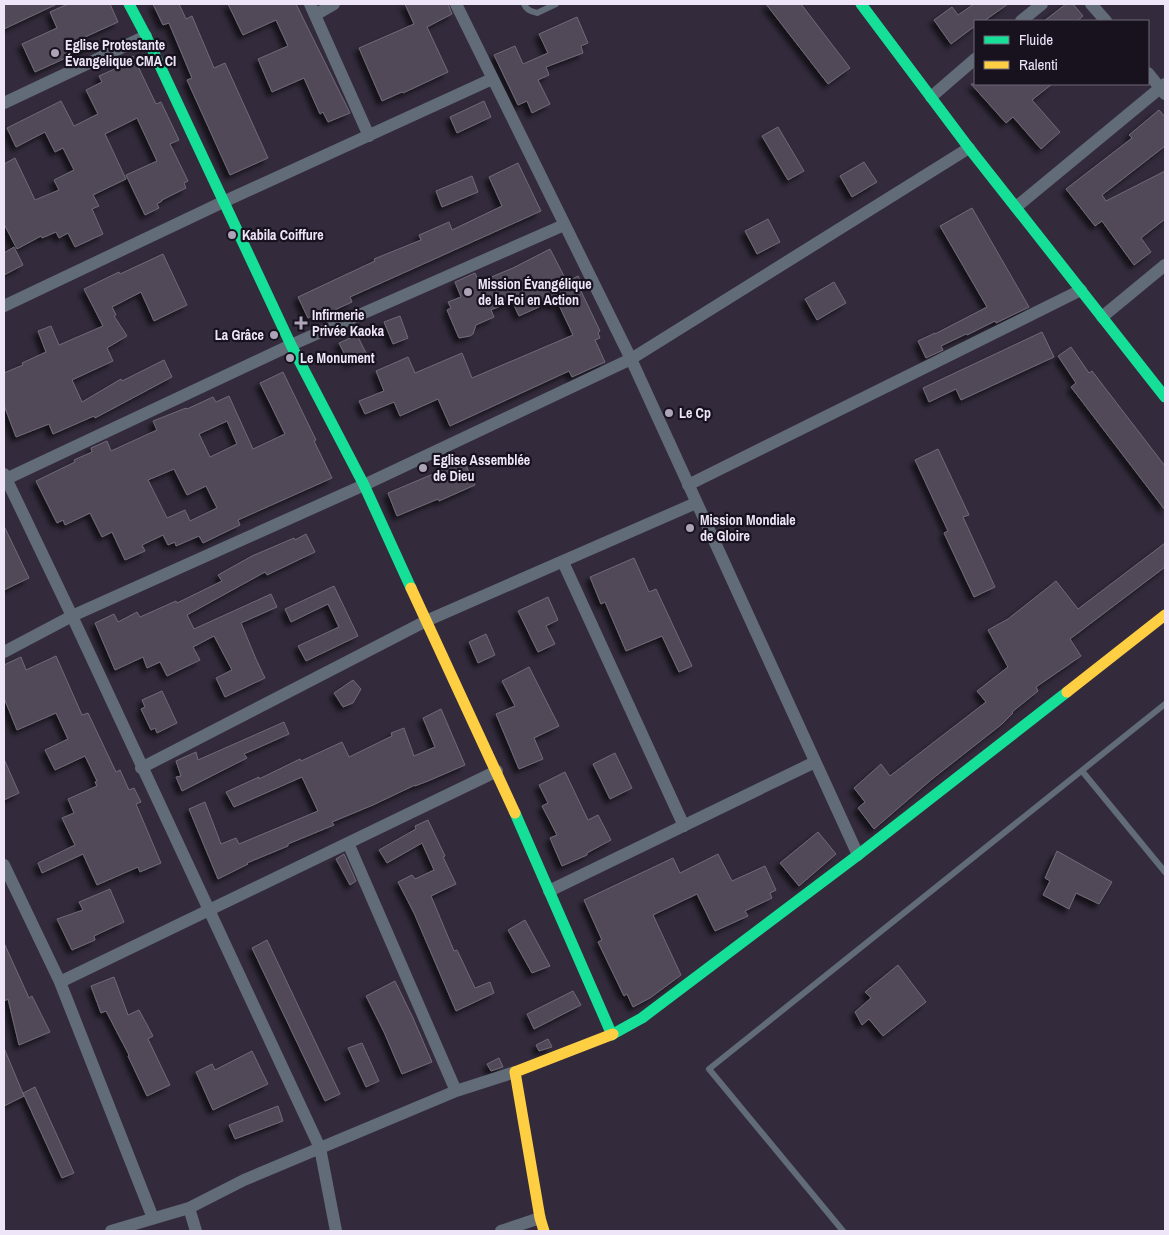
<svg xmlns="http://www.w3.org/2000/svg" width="1169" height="1235" font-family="'Archivo Narrow',sans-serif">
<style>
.building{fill:#514a59;stroke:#706977;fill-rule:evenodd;filter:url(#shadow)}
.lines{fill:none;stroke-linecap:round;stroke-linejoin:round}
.lane{stroke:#626c78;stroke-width:6}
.street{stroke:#626c78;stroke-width:12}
.fast{stroke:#16e098;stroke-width:11}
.slow{stroke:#ffcf43;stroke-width:11}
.poi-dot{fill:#ada4b7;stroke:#18121f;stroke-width:2}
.labels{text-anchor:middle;stroke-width:4.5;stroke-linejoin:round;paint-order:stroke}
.poi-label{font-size:14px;font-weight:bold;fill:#eee5f9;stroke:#18121f;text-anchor:start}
</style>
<defs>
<filter id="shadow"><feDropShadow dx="-4.5" dy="4.5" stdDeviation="2.5" flood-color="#0009"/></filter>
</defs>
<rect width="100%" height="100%" fill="#332b3c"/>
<path class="building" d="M4 4H57L4 29Z
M68 4H110L118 22 85 37 90 47 35 72 22 44 57 28 50 12Z
M153 4H179L186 19 192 16 214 68 225 63 268 158 230 175 187 80 192 78 169 23 163 25Z
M228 4H296L350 113 328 122 323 112 320 114 304 78 272 92 258 59 288 46 276 20 243 35Z
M405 4H448L452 14 427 27 448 72 403 93 402 92 382 101 359 48 414 24Z
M766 4H801L850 68 828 84Z
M974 4H1008L984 21H975V26L951 44 934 20 952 7 958 15Z
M1066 4H1073L1083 16 1077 21H1044Z
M577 17 588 43 581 46 583 53 546 67 549 75 538 80 550 104 532 113 527 101 518 105 494 55 515 46 523 64 548 53 539 34Z
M133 56 156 104 161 102 179 140 170 144 188 181 184 183 186 188 162 200V201L157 204 159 208 145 215 126 175 157 161 137 118 105 134 126 179 93 195 99 206 92 209 103 234 75 247 68 233 59 238 56 232 42 238 41 236 17 249 4 224V164L15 158 35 200 59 190 54 180 74 170 63 148 55 152 45 132 16 147 7 128 61 101 74 126 98 114 86 90 102 82 99 76 119 67 117 64Z
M971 84H1052L1032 100 1060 132 1041 149 1013 117 1006 123Z
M484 101 491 117 457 133 450 117Z
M1159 110 1165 117V146L1102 195 1106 201 1165 171V219L1141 238 1151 252 1134 265 1102 221 1095 226 1066 189 1132 138 1129 135Z
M778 127 804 171 788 180 762 136Z
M864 162 877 182 852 197 840 176Z
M518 163 541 211 350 297 352 302 326 314 324 310 308 318 298 297 375 261 374 259 421 240 419 235 449 222 452 230 502 206 489 177Z
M472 176 478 192 442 207 436 191Z
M972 208 1029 307 996 323 995 321 967 335 966 334 941 346 943 350 926 358 918 341 935 333V334L987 307 940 226Z
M768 219 780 242 757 254 745 231Z
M14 247 23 265 4 275V253Z
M550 249 567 282 578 276 586 289 581 291 600 331 598 333 600 338 595 340 605 362 572 377 569 371 450 426 438 399 400 416 394 402 365 414 359 401 384 391 376 371 408 357 415 373 462 353 472 378 573 335 558 303 552 306 550 302 519 316 512 301 491 310 494 317 476 325 473 334 470 336 459 338 447 310 451 308 448 302 461 297 455 282 475 273 479 282 513 268Z
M163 254 187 305 154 321 141 292 112 307 116 315 114 316 127 336 107 348 113 361 72 380 82 402 121 379 122 381 164 360 172 377 95 418 94 416 53 434 49 424 16 437 4 405V373L23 365 22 363 46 352 38 331 51 326 59 345 103 326 84 289 119 272 120 274Z
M834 282 846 303 817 320 805 299Z
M400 316 408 338 393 344 384 322Z
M1042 332 1054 357 961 400 956 389 929 402 923 388Z
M357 335 367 355 349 363 339 343Z
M1071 347 1089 373 1092 371 1165 466V510L1071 387 1076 383 1058 356Z
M283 372 316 440 314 441 332 478 238 520 240 525 203 543 199 536 176 546 175 542 168 545 163 535 142 545 145 551 125 560 112 532 102 537 90 513 65 525 63 520 57 523 36 481 75 462 74 460 92 452 91 448 107 441 111 451 157 430 153 421 186 408 187 409 213 397 216 402 229 396 253 449 285 434 260 383ZM227 421 237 444 210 457 199 434ZM174 469 187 495 206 486 217 508 190 521 185 510 167 518 148 480Z
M938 449 969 515 963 517 995 587 974 597 944 533 948 531 915 460Z
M464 461 475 485 439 501 438 499 397 516 388 493Z
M4 526 29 578 4 590Z
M306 534 315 552 267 575 265 572 187 615 194 629 271 594 277 607 241 623 256 659 265 678 225 697 216 678 232 670 214 636 193 647 200 660 167 676 160 662 147 668 143 657 115 670 95 623 114 614 118 622 137 612 140 617 176 601 177 603 222 581 218 575 252 556 294 538 295 540Z
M1165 543V567L1070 639 1081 656 1036 687 1038 691 1012 712 1013 713 1002 724 932 779 874 829 858 808 865 802 854 788 881 764 890 776 986 702 977 691 1008 667 988 630 1008 619 1056 581 1078 609Z
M634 558 649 592 656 589 692 666 679 672 662 636 626 651 605 602 601 604 590 577Z
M334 586 358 636 306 661 298 646 339 627 328 604 291 622 285 609Z
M548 597 558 620 546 626 555 644 538 652 518 611Z
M486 634 495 655 478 663 469 642Z
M56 656 82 715 88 713 116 772 120 770 129 790 134 788 141 802 136 804 161 863 140 872 138 867 97 885 83 854 42 873 38 863 75 845 62 818 74 813 68 799 97 786 95 782 97 781 85 756 55 770 45 750 68 739 56 713 17 730 4 698V665L21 657 26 670Z
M529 667 559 726 534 738 543 759 519 769 496 714 515 706 502 681Z
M353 680 361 689 353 703 343 707 334 693Z
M162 691 177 723 157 733 155 728 151 730 141 709 145 707 142 700Z
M441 709 465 765 428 781 415 786V785L373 805 332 822 334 825 288 844V846L247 863 248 864 218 879 189 809 205 802 221 844 236 838 239 844 318 811 302 777 234 807 226 792 259 777V779L300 759 301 761 342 742 349 757 392 736 391 733 404 728 414 756 435 747 423 718Z
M284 722 289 734 244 754 247 758 182 791 176 777 181 776 176 761 196 752 198 760Z
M615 753 632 788 610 799 593 764Z
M4 759 19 793 4 800Z
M565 772 588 820 598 815 611 840 587 853V855L562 866 550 838 557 835 542 806 548 803 539 785Z
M428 820 445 856 443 857 456 884 431 896 454 951 457 950 475 988 490 982 494 993 456 1011 414 913 398 882 412 875 415 879 434 870 422 843 387 863 379 850 416 829 415 826Z
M818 832 836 854 799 886 780 863Z
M1057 851 1112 882 1099 904 1076 893 1069 909 1043 895 1050 881 1045 878Z
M344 854 356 881 350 885 336 859Z
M718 854 732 881 765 866 776 890 770 893 772 898 745 911 748 916 715 931 697 894 653 915 681 975 650 998 633 1007 627 994 624 996 598 942 602 940 584 900 673 858 680 873Z
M110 889 124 922 94 936 95 940 72 950 57 919 83 910 79 902Z
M525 920 550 966 532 973 508 930Z
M267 940 340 1094 325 1101 252 948Z
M4 943 29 998 32 996 50 1032 19 1045 8 999 4 1001Z
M898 965 926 1002 883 1036 869 1019 862 1025 855 1012 871 998 865 992Z
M114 977 128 1015 139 1010 153 1036 148 1039 170 1085 147 1096 128 1056 129 1055 106 1011 101 1013 91 986Z
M395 981 413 1018 432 1062 402 1074 384 1032 366 996Z
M573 991 581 1005 534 1029 527 1014Z
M548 1039 552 1047 539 1051 536 1045Z
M362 1043 379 1081 366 1087 348 1048Z
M4 1048 24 1096 4 1106Z
M252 1051 268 1084 213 1110 196 1072 212 1064 215 1070Z
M499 1058 503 1067 491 1071 487 1064Z
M35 1087 74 1173 62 1178 23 1093Z
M278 1106 283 1121 235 1139 229 1125Z"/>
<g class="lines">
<path class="lane" d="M524 4C526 10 531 11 537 13L556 4
M1082 771 1165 872
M843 1231 709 1069 1165 704"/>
<path class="street" d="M310 4 369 136
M456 4 631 359 858 855
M1091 4 1106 21
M315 15 334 4
M1021 21 1042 4
M1148 73 1165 94
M931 97 975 59
M4 103 146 36
M1016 207 1165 84
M4 306 223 202 492 79
M1102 317 1165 265
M4 474 72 616 320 1148 336 1231
M6 479 291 345 564 225
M688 485 1081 290
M563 562 684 826
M4 652 72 616 364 485 631 359 969 148
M141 768 426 621 696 503
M348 843 456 1091
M4 865 60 982 153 1218
M549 891 815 762
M60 982 497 771
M189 1208 196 1231
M111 1231 189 1208 244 1180 456 1091 515 1072
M501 1231 540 1218"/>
<path class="fast" d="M129 4 146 36 291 345 364 485 411 588
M861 4 969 148 1165 397
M515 813 612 1035
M613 1034 642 1018 858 855 1067 692"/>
<path class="slow" d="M411 588 515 813
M1067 692 1165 615
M544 1231 540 1218 515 1072 613 1034"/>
</g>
<g class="poi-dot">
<circle cx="55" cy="53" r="5"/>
<circle cx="232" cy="235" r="5"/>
<circle cx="468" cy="292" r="5"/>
<path d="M298.5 315.5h5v5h5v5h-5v5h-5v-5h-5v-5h5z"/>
<circle cx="274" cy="335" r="5"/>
<circle cx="290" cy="358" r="5"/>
<circle cx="669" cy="413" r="5"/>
<circle cx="423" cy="468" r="5"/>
<circle cx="690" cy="528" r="5"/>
</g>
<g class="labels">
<g class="poi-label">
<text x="65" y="50">Eglise Protestante<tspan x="65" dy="16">Évangelique CMA CI</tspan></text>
<text x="242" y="240">Kabila Coiffure</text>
<text x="478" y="289">Mission Évangélique<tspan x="478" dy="16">de la Foi en Action</tspan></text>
<text x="312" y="320">Infirmerie<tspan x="312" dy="16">Privée Kaoka</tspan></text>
<text x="264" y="340" text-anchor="end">La Grâce</text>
<text x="300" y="363">Le Monument</text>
<text x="679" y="418">Le Cp</text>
<text x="433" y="465">Eglise Assemblée<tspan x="433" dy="16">de Dieu</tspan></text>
<text x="700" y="525">Mission Mondiale<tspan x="700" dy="16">de Gloire</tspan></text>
</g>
</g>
<rect width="1169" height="1235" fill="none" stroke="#eee5f9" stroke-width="10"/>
<rect x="974" y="20" width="175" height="65" fill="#18121f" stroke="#6e6676"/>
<rect x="984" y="36" width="25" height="8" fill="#16e098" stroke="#6e6676"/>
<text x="1019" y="45" font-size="15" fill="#eee5f9">Fluide</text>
<rect x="984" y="61" width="25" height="8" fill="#ffcf43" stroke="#6e6676"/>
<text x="1019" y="70" font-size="15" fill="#eee5f9">Ralenti</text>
</svg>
